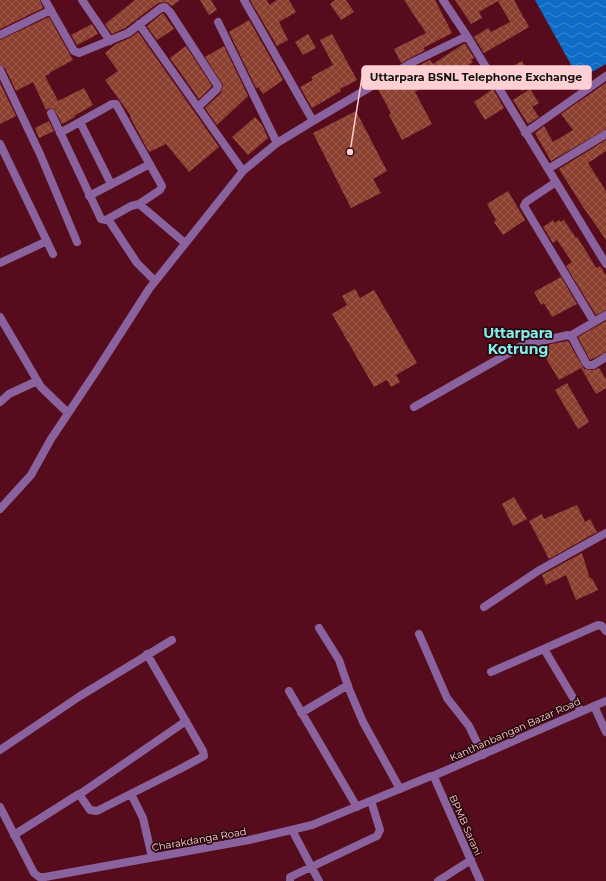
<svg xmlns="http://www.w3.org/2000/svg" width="606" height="881" font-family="Montserrat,sans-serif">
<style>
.water{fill:url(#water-waves)}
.building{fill:url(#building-cross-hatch)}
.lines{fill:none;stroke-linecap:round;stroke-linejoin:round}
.minor{stroke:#8a639e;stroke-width:8}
.tertiary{stroke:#8a639e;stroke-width:8}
.labels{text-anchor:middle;stroke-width:3.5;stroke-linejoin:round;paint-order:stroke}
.street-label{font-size:10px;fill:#ffd0d3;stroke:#2a0a0f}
.district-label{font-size:14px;font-weight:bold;fill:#84efed;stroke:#2a0a0f}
.leader{fill:none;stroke:#ffd0d3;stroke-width:1.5}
.callout-dot{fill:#ffd0d3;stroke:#2a0a0f;stroke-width:1.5}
.callout{fill:#ffd0d3;stroke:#ffd0d3;stroke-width:1.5}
.callout-label{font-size:11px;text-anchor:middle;font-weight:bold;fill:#111}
</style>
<defs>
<pattern id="water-waves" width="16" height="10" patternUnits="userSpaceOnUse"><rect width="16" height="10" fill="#0e6cc6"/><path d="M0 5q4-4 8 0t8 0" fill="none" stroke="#3e87cf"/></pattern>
<pattern id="building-cross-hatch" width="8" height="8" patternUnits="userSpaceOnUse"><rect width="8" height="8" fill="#8c4130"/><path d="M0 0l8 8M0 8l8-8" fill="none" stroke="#9d5b4d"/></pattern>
</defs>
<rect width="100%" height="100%" fill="#570c1e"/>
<path class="water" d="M535 0H606V64L579 79Z"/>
<path class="building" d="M0 0H40L43 8 0 29Z
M135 0H180L172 6 166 2 158 3 125 28 112 34 105 24Z
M200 0H211L217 10 209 15Z
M250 0H267L269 5 277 0H289L296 12 279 22 288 40 277 46Z
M335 0H346L354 12 341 20 330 4Z
M404 0H435L452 33 423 48 425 50 401 63 394 49 426 33Z
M455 0H514L529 27 484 53 474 37 488 28 491 32 510 22 498 1 479 12 482 18 471 24Z
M163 13 174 29 157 40 147 26Z
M49 17 73 60 49 73 50 74 45 76 58 101 84 88 93 105 74 116 75 117 62 124 54 109 51 108 46 110 33 82 16 91 5 68 0 65V40Z
M249 20 283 80 263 94 258 87 256 88 229 32Z
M92 24 98 34 77 45 71 35Z
M138 32 219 147 189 172 166 144 149 152 130 117 131 116 105 80 118 71 105 53 116 44 130 38Z
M308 34 316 48 303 55 295 42Z
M332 34 357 80 340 89 341 91 312 108 300 87 313 80 311 77 333 65 320 40Z
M465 43 474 58 471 60 473 62 463 69 461 67 432 84 431 83 415 92 432 124 402 140 389 115 391 113 378 89 414 68 430 60 433 64Z
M186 46 212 86 199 99 170 58Z
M224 46 248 96 217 125 205 108 221 93 223 85 205 57Z
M522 61 528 71 526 73 532 86 522 91 516 80 518 79 511 67Z
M0 83 16 116 0 124Z
M606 83V129L551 161 535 133 544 126 553 142 573 130 561 114Z
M493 89 504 108 485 120 474 102Z
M530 89 539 103 532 107 539 117 528 124 513 100Z
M356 111 387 171 373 179 381 193 351 208 313 133Z
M255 117 262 125 268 138 248 155 232 137Z
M49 121 54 131 39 138 35 128Z
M606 140V151L588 163 606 191V240L583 207 559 169Z
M508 191 525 220 503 235 494 222 496 220 487 204Z
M553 220 555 223 559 220 561 222 564 220 576 238 577 237 586 251 596 268 600 266 606 275V310L596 315 566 266 572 262 557 240 553 243 543 227Z
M561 277 577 304 552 317 544 303 541 305 534 292Z
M355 289 360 298 374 290 417 363 396 375 400 382 391 387 387 380 374 387 332 314 347 305 342 296Z
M606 321V352L590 360 578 337Z
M568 341 584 369 593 370 599 368 606 379V388L596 394 581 368 559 380 541 350 551 344Z
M567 383 589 422 578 429 555 390Z
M514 497 527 519 513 526 502 504Z
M577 505 585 522 590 519 597 532 549 559 529 521 542 514 544 519Z
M582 553 590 579 592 578 598 590 576 600 566 575 546 585 542 575Z"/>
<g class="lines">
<path class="minor" d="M45 0 74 51 79 53 128 33 161 8 165 7 170 12 218 86 217 89 198 107
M82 0 110 41
M244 0 313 121
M443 0 467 36 606 264
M218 22 277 143
M139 24 243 171
M0 35 51 10
M0 70 40 154 77 242
M51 113 101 219 106 220 131 206 139 204 185 243
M80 122 111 184
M60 133 112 104H116L162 186 160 190 139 204
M525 133 606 76
M0 144 53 254
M548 169 606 134
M556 182 526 202 524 206 594 322
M89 196 150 164
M108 219 137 263 155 281
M0 263 47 241
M0 317 41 387 68 413
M570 336 606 315
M0 402 9 394 37 381
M414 407 523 345 568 335 572 337 586 363 588 365H593L606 357
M0 509 31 475 51 439 97 370 149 289 243 171 277 143 313 121 411 63 467 36
M484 607 538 571 606 533
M319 628 339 660 349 689 363 722 400 789
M419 634 447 698 469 726 483 755
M544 649 581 711
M491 672 598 625 602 626 606 631
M289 691 357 807
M594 706 606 732
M301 713 348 685
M0 750 80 696 172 640
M434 777 480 881
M80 794 186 721
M131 794 143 818 152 857
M292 830 319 881
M14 835 79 794 90 810 97 811 180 769 204 756 203 751 147 654
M290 881V877L377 836 380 830 371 801
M438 881 471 860"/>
<path class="tertiary" d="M433 776 606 701
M0 807 34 873 39 877H45L249 840 312 825 431 776 434 777"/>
</g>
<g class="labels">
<g class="street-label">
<text transform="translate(515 729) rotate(-24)" y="4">Kanthanbangan Bazar Road</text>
<text transform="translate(466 825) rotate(66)" y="4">BPMB Sarani</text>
<text transform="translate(199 839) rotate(-10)" y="4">Charakdanga Road</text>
</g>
<g class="district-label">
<text x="518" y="338">Uttarpara<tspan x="518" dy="16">Kotrung</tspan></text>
</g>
</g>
<path class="leader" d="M350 152L362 77"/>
<circle class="callout-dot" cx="350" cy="152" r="4"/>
<rect class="callout" x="362" y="66" width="229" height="23" rx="4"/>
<g class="callout-label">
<text x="476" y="81">Uttarpara BSNL Telephone Exchange</text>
</g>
</svg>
